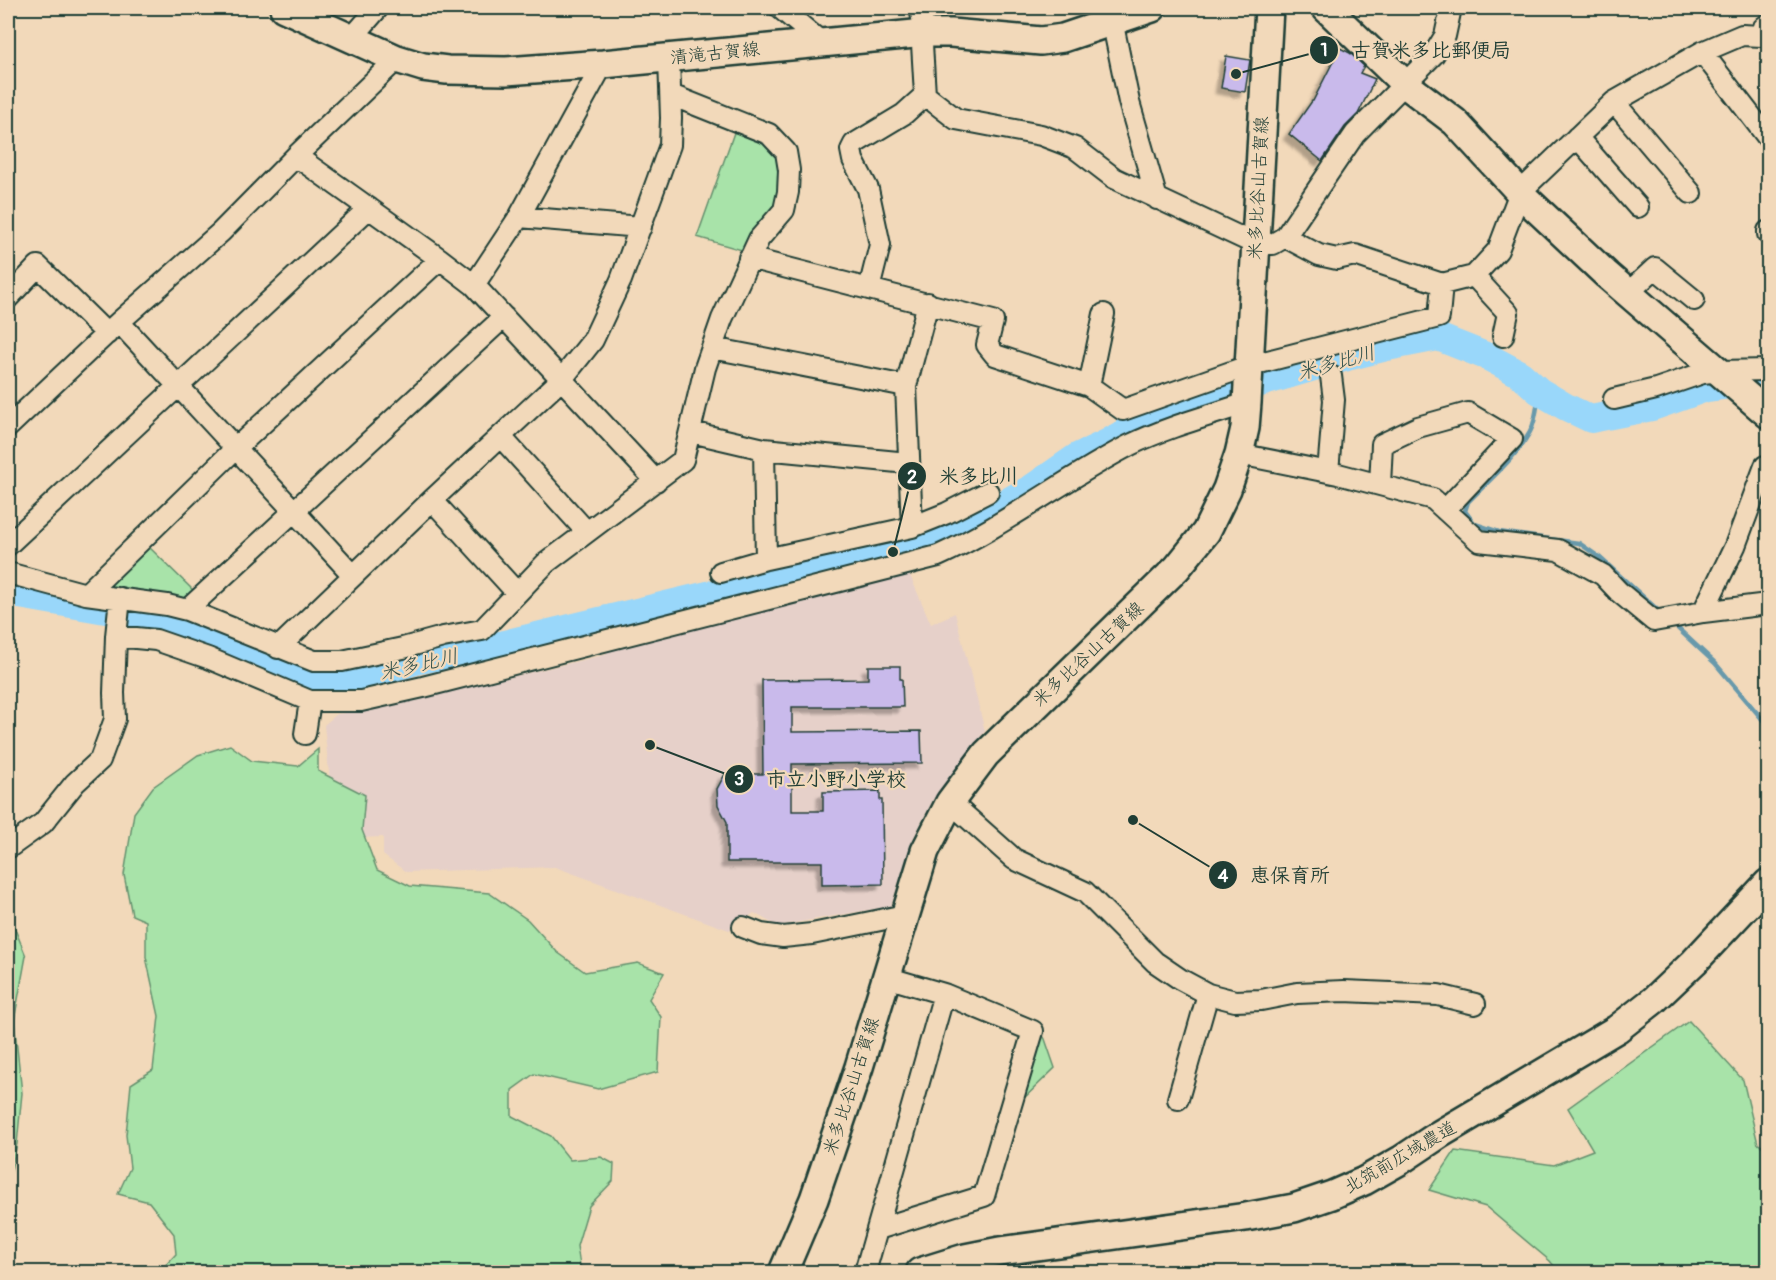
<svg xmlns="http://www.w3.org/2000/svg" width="1776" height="1280" font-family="Pangolin,'Klee One',sans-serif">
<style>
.built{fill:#e6d0c9}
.green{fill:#a8e3a9;stroke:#64906e;stroke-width:1.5}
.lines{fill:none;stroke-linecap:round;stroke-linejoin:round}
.stream{stroke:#6899ab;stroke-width:4.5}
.river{stroke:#99d7fa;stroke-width:28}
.building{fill:#c9baeb;stroke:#1f3d34;stroke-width:1.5;filter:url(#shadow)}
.street-casing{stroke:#1f3d34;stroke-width:24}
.secondary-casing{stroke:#1f3d34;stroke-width:32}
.street{stroke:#f2d9ba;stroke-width:20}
.secondary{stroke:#f2d9ba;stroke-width:27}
.labels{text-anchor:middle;stroke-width:4.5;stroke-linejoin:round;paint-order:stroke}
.street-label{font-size:18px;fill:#1f3d34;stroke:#f2d9ba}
.water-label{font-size:20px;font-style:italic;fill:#2b4c48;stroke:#f2d9ba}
.leader{fill:none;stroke:#1f3d34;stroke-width:2}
.callout-dot{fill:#1f3d34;stroke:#f2d9ba;stroke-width:2}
.mark-label{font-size:18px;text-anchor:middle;font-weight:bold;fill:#fff}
.callout-label{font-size:20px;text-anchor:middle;font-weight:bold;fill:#1f3d34;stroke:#f2d9ba;stroke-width:4.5;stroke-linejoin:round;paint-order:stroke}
</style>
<defs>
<filter id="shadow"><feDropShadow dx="-5.5" dy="5.5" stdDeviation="1.5" flood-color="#0004"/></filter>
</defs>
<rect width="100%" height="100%" fill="#f2d9ba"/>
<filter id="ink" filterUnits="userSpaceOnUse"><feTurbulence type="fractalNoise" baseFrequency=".0167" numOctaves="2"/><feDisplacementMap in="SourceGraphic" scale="12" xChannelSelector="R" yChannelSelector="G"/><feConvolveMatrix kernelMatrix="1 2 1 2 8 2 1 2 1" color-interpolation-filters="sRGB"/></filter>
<g filter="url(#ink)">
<path class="built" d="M909 573 931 624 955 613 985 731 933 800 913 839 891 906 777 926 754 913 729 930 555 867 406 872 383 855V837L336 839 324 725 337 714 366 711 604 655 611 649Z"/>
<path class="green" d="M736 127 771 141 781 157 778 211 745 251 697 237Z
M146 544 198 595 188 603 100 591Z
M230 745 252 761 298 766 318 749V771L365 795 362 830 377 870 410 886 489 893 528 920 557 952 585 972 638 963 664 973 649 999 661 1017 658 1072 598 1089 534 1074 512 1090V1116L551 1136 570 1160 601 1157 614 1164 613 1181 589 1206 577 1246 581 1272H159L176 1254 174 1234 149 1202 118 1194 130 1168 126 1135 131 1084 153 1070 159 1016 146 957V921L132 915 124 875 134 813 153 787 198 755Z
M8 912 26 956 14 1021 22 1093 17 1144 8 1183Z
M1689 1021 1743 1080 1758 1144 1768 1149V1272H1559L1550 1261 1486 1207 1429 1190 1455 1151 1554 1165 1593 1150 1568 1108Z
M1039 1029 1045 1039 1055 1068 1020 1102Z"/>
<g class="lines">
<path class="stream" d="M1539 391C1537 404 1537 419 1530 432 1515 459 1489 480 1468 502L1465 511 1475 524 1499 532 1579 543 1599 557 1661 613
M1672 623 1715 663 1768 726"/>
<path class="river" d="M8 593 157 619 238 647 279 668 322 677 358 679 419 660 479 650 757 583 893 552 945 535 986 514 1032 488 1077 457 1107 443 1129 430 1220 395 1347 357 1387 347 1438 337 1486 356 1520 374 1539 391 1566 407 1591 419 1652 407 1706 388 1768 380"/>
</g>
<path class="building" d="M1340 48 1350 53 1364 66 1360 73 1375 79 1358 114 1345 127 1322 161 1289 134 1312 101H1313Z
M1226 56 1250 60 1245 92 1221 88Z
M868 666H900V679H902L903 707H792V732L921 731 922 763 792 764V811H823V792L880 791V800H882L883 884 822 885V862H727V822L718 805 717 789 725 774H763L762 680 868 679Z"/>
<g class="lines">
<g class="street-casing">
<path id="street" d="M780 8 821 42
M920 8 925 33 922 44 925 95 956 119 1041 135 1075 148 1114 178 1255 244H1273L1285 237 1355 134 1434 54 1445 36 1451 8
M1112 20 1129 102 1157 199
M351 39 378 8
M1702 52 1768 138
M1614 102 1691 193
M1577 137 1638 207
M296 156 440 259 474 285 656 481
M519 217 641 227
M1768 231V234
M1285 237 1319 255 1337 259 1355 255 1442 284
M749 258 993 321 987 345 995 355 1089 386 1123 410 1248 366 1439 317 1442 284 1474 276 1498 250 1520 192 1614 102 1702 52 1742 35 1762 36 1764 27 1768 24
M1474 276 1508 313 1503 336
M474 285 519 217 603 64
M869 289 880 245 868 189 853 160 851 150 854 144 904 114 925 95
M1628 293 1655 268 1694 300
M8 298 38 266 107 334
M119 322 353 575
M712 348 906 386
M1089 386 1104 314
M1614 399 1656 389 1703 373 1719 371 1768 370
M8 427 119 322 221 232 296 156 397 59
M691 432 764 449 908 463
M501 437 586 531
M764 449 766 559
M1239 454 1338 474 1433 499 1479 541 1558 550 1603 575 1619 592 1654 621 1703 612 1768 604
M1328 472 1334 400 1331 376
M1380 485 1382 444 1418 427 1468 413 1512 439 1445 510
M432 500 517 593
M912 527 906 386 928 303
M8 545 369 208
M721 572 766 559 912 527 947 513 988 492
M8 573 86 594 167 605 187 610 314 661H342L403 648 443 637 482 630 546 563 683 460 705 368 722 319 759 239 784 210 788 192 789 170 786 152 769 134 671 95
M86 594 236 448 440 259
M187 610 504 317
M1703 612 1735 546 1765 466
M116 636 156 640 208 658 310 701H361L423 687 938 556C1006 525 1064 479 1130 445 1167 427 1208 416 1247 403
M278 648 432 500 562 379 593 340 621 280 670 145 671 118 669 58
M305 734 310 701
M950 802 1014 859 1085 892 1155 962 1180 979 1208 994 1235 1001 1261 1000 1297 993 1344 991 1438 995 1475 1004
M8 848 43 823 75 783 100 760 115 719 114 693 116 636 120 598
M743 927 761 934 783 937 812 934 905 915
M1178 1099 1208 994
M878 1229 984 1196 1033 1031 944 994 886 977
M865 1272 944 994"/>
</g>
<g class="secondary-casing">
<path id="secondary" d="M284 8 397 59 423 67 447 70 506 71 603 64 925 33H951L1041 41 1063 38 1152 8
M1326 8 1405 84 1455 122 1526 199 1607 275 1768 414
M783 1272 814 1199 859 1067 925 851 950 802 986 754 1177 568 1206 532 1227 489 1239 454 1245 428 1247 403 1269 8
M920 1272 965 1258 1000 1251 1246 1217 1294 1208 1332 1195 1364 1181 1401 1160 1440 1134 1617 1029 1654 1000 1694 962 1768 883"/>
</g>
<use href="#street" class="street"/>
<use href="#secondary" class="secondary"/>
</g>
</g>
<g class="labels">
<g class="street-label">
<text transform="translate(715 53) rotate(-6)" y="6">清滝古賀線</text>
<text transform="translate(1258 188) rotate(-87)" y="6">米多比谷山古賀線</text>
<text transform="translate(1088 654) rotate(-43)" y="6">米多比谷山古賀線</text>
<text transform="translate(851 1086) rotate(-72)" y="6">米多比谷山古賀線</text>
<text transform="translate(1400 1157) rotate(-30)" y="6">北筑前広域農道</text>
</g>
<g class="water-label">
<text transform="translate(1336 362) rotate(-16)" y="7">米多比川</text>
<text transform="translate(419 664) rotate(-13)" y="7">米多比川</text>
</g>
</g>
<path class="leader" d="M1236 74L1324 50M893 552L912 476M650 745L739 779M1133 820L1223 875"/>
<g class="callout-dot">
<circle cx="1236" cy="74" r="6"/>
<circle cx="893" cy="552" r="6"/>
<circle cx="650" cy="745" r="6"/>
<circle cx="1133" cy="820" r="6"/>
<circle cx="1324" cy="50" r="15"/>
<circle cx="912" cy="476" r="15"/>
<circle cx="739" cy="779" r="15"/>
<circle cx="1223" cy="875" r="15"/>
</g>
<g class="mark-label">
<text x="1324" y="56">1</text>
<text x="912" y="483">2</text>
<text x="739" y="785">3</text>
<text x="1223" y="882">4</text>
</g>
<g class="callout-label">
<text x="1431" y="57">古賀米多比郵便局</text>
<text x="979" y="483">米多比川</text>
<text x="836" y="786">市立小野小学校</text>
<text x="1290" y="882">恵保育所</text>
</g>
<rect width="1776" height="1280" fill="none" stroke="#f2d9ba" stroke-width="30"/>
<rect x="15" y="15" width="1746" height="1250" fill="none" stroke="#1f3d34" stroke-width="2" filter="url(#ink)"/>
</svg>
